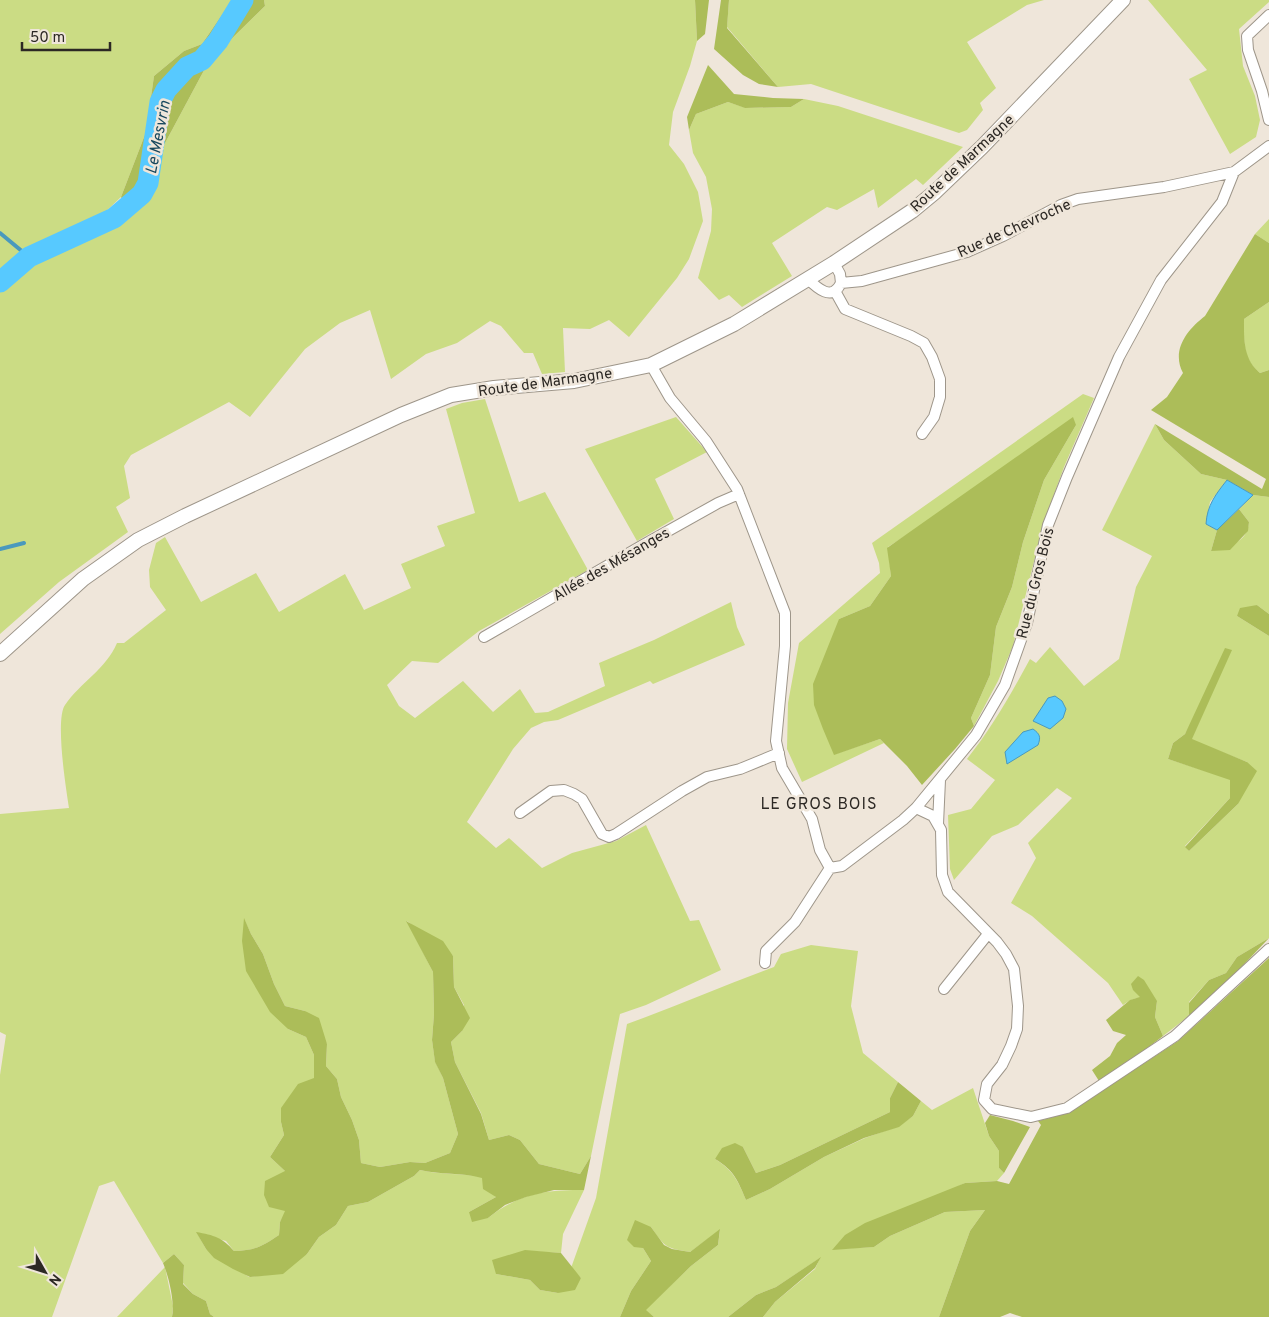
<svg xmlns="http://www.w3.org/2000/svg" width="1269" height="1317" font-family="Overpass,sans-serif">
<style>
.green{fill:#cbdc84;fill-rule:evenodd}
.forest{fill:#acbd59}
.water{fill:#57c9ff;stroke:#4a99bd}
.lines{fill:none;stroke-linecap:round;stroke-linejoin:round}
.stream{stroke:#4a99bd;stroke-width:4}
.river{stroke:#57c9ff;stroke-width:21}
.minor-casing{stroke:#9e968a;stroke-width:12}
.secondary-casing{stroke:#9e968a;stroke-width:16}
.minor{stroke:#fff;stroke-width:10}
.secondary{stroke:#fff;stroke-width:14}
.labels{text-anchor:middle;stroke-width:5;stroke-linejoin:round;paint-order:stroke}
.street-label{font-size:15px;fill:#2c2824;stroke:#efe6da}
.water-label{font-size:16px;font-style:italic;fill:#18485e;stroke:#efe6da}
.neighbourhood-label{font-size:16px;letter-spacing:1px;fill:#2c2824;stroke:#efe6da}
</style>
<rect width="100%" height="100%" fill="#efe6da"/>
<path class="green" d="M0 0H232L202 44 184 51 154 76 146 132 121 197 100 217 49 237 10 266 0 276Z
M264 0H695L697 41 690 66 673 112 669 145 684 164 698 192 703 221 689 259 677 278 629 337 609 320 590 329 563 328 565 372 542 374 533 353H524L501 326 490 321 457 343 426 354 391 379 370 310 340 323 305 349 250 417 229 402 131 455 124 466 130 498 116 507 128 532 59 582 0 634V291L34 261 80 242 131 215 147 203 164 145 209 61 265 6Z
M729 0H1044L1027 5 967 42 996 88 980 103 983 110 967 130 959 133 811 84 778 87 727 27Z
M1148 0H1269V2L1239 29 1243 66 1255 96 1260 120 1256 137 1230 154 1189 79 1207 70Z
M804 99 838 106 963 147 923 185 916 179 878 208 874 189 837 210 827 207 772 243 792 276 742 307 729 295 719 300 698 278 711 231 712 209 706 177 693 153 689 130 696 114 728 102 746 108 791 107Z
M1269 219V243L1255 234Z
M1269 302V370L1260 373C1242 359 1244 340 1244 319Z
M1083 394 1094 398 1064 467 1043 525 1013 646 998 681 974 726 971 718 990 675 996 627 1012 587 1023 542 1044 480 1076 425 888 547 891 576 870 606 839 619 835 754 880 739 884 743 802 782 787 749 788 703 799 643 880 573 879 563 872 543Z
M485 399 519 502 545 492 588 570 479 631 438 663 412 661 387 685 399 706 415 718 463 681 493 712 520 689 535 713 548 712 605 686 599 663 654 640 731 602 737 627 745 645 653 684 650 681 558 720 544 722 531 728 513 749 467 822 496 848 509 838 542 868 572 853 616 841 646 825 690 921 699 920 721 970 646 1005 620 1014 591 1156 580 1174 539 1164 520 1140 509 1135 489 1140 481 1113 455 1062 451 1042 462 1031 464 1005 454 987 453 956 407 921 433 972 434 1014 432 1040 435 1061 443 1078 458 1134 450 1153 425 1163 410 1162 380 1167 361 1163 359 1140 352 1120 341 1097 337 1079 326 1066 327 1044 305 1011 285 1006 274 984 263 954 251 934 244 919 288 1029 306 1037 314 1055V1079L281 1122 284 1135 270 1157 285 1171 286 1211 280 1222 279 1235C263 1246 254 1251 234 1251L226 1241 197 1233 206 1249 249 1277 266 1275 307 1254 319 1237 336 1225 348 1206 368 1202 414 1176 420 1170C440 1175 462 1173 482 1177L496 1197 469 1212 488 1218C520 1193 545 1190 584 1190L563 1234 561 1253 525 1251 496 1274 530 1280 540 1290 558 1293 581 1278 571 1268 596 1198 627 1024C677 1006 725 985 774 967L781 954 811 945 858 951 851 1006 863 1053 898 1082 890 1098V1112L780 1165 756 1173 743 1147 715 1159C733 1170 738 1181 746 1200L770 1189 824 1157 865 1138 899 1126 913 1116 921 1101 932 1110 973 1088 989 1136 999 1151V1168L1004 1173 997 1181 965 1183 833 1249 874 1247 890 1236 945 1212 985 1210 970 1231 939 1317H763L775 1302 815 1269 820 1258 776 1287 756 1295 728 1317H654L645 1310 691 1266 718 1245 720 1230 690 1252C665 1248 665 1247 651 1227L643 1248 651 1261 631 1291 620 1317H214L210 1314 206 1301 193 1294 183 1283 184 1265 174 1254 163 1263 114 1181 99 1186 52 1317H0V1075L6 1035 0 1032V814L69 808C66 789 55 719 65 705 80 683 106 669 117 643H124L166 610 150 587 149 570 156 543 165 537 201 602 256 573 279 612 345 574 364 610 411 588 401 564 445 546 437 526 475 513 446 409 462 403Z
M676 417 707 452 655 479 674 519 637 541 585 449Z
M1155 424 1164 440 1201 474 1227 480 1210 502 1206 524 1217 530 1211 551C1229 545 1247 544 1249 522L1239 509 1253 495 1269 497V614L1257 605 1237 616 1269 636V938L1237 957 1226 973 1209 980 1189 1002V1016L1163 1036 1155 1017 1157 1001C1143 997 1135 996 1123 1005L1108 983 1032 916 1011 903 1036 858 1028 843 1072 798 1057 788 1018 825 992 836 954 880 950 869 948 815 971 809 995 780 967 759C992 728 1011 694 1030 659L1036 663 1050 647 1084 686 1119 659 1136 587 1152 556 1102 530ZM1231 650 1191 740 1247 762 1238 804 1189 851 1185 846 1230 798V779L1168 759 1173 743 1185 734Z
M165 1267 173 1306 172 1317H117Z"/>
<path class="forest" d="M232 0H264L265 6 209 61 164 145 147 203 131 215 121 197 146 132 154 76 184 51 202 44Z
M695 0H709L705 34 697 41Z
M721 0H729L727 28 778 87 759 84 743 75 714 49Z
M708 65 734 94 773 98 804 99 791 107 745 108 728 102 696 114 689 130 687 117Z
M1255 234 1269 243V302L1244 319C1244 339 1243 359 1260 373L1269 370V497L1253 495 1227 480 1201 474 1164 440 1155 424 1262 489 1266 479 1151 410 1167 397 1183 373C1171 350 1187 330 1205 316Z
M1073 417 1076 425 1044 480 1023 542 1012 587 996 627 990 675 971 718 974 726 955 749 922 785 907 766 880 739 834 755 823 729 814 705 813 684 839 619 870 606 891 576 887 548Z
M1239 509 1249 522 1248 531 1230 550 1211 551 1217 530Z
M1257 605 1269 614V636L1237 616 1240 608Z
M1225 648 1232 650 1192 739 1247 762 1257 771 1238 804 1189 851 1185 847 1230 798V780L1168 759 1173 743 1185 734Z
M244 918 251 934 263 954 274 984 285 1006 305 1011 319 1018 327 1044 326 1066 337 1079 341 1097 352 1120 359 1140 361 1163 380 1167 410 1162 425 1163 450 1153 458 1134 443 1078 435 1062 432 1040 434 1014 433 972 406 921 443 941 453 956 454 987 470 1018 462 1031 451 1042 455 1062 481 1114 489 1140 509 1135 520 1140 539 1164 580 1174 591 1156 584 1190H554L526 1197 505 1205 488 1218 472 1222 469 1212 496 1197 483 1189 482 1178C462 1172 440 1175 420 1170L414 1176 368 1202 348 1206 336 1225 319 1237 307 1254 283 1274 250 1277 233 1269 214 1258 206 1249 196 1232C214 1235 223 1238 234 1251 254 1251 263 1246 279 1235L280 1222 285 1211 269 1207 264 1195 265 1181 285 1171 270 1157 284 1135 281 1122V1108L298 1084 314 1078V1055L306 1037 288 1029 270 1012 246 971 242 941Z
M1269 938 1233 976 1189 1016V1003L1209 980 1226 973 1237 957Z
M1269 958V1317H1022L1010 1313 1000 1317H939L970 1231 985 1210 945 1212 890 1236 874 1247 832 1250 845 1235 865 1223 965 1183 997 1181 1009 1184 1041 1125 1038 1121 1068 1113 1178 1041Z
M1138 976 1144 980 1157 1001 1155 1017 1163 1036 1124 1066 1099 1081 1092 1070 1110 1056 1117 1043 1126 1035 1113 1031 1106 1020 1130 1000 1140 997 1133 990 1131 984Z
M898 1082 921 1101 913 1116 899 1127 864 1138 824 1157 770 1189 746 1200C738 1181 734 1170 715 1159L722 1148 735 1143 743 1147 756 1173 780 1165 890 1112V1098Z
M990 1115 1013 1121 1030 1127 1004 1173 999 1168V1151L989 1136 985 1123Z
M635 1220 651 1227 664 1245 672 1249 690 1252 720 1229 718 1245 691 1266 646 1310 654 1317H620L631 1291 651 1261 643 1248 634 1247 627 1240Z
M525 1250 561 1253 581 1278 575 1290 558 1293 540 1290 530 1280 496 1274 492 1260Z
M174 1254 184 1265 183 1284 193 1294 206 1301 210 1314 214 1317H172C175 1303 169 1277 163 1263Z
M821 1257 815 1268 775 1302 763 1317H728L756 1295 776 1287Z"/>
<path class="water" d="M1227 480 1253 495 1217 530 1206 524C1207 505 1216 494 1227 480Z
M1055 696 1062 701 1066 709 1063 718 1050 729 1033 721 1048 698Z
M1033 729C1040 734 1041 737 1038 745L1007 764 1005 752 1023 732Z"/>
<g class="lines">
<path class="stream" d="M0 233 29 257
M0 549 24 543"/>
<path class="river" d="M0 282 29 257 114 218 142 194 148 183 160 102 166 90 187 67 202 60 218 41 243 0"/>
<g class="minor-casing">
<path id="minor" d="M1269 15 1247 36 1248 50 1262 91 1269 120
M808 279C817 288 832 302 841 283L840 274 834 263
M841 283 862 281 967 252 1003 236 1061 205 1078 199 1164 187 1234 172 1269 146
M835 291 845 309 911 336 924 343 932 357 940 379V397L934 417 922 434
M651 365 670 398 706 441 737 489 785 613V646L776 741 782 768 812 819 820 850 830 868 842 866 903 820 916 808 976 735 1005 685 1027 623 1048 525 1067 477 1119 357 1161 280 1222 202 1234 172
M484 637 643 545 718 503 739 494
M916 808 933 816 941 830 942 875 948 892 997 942 1006 954 1014 969 1018 1006 1017 1029 1011 1046 1002 1065 987 1084 984 1100 992 1109 1031 1117 1067 1108 1175 1036 1269 949
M520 813 551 791 564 790 574 794 582 799 602 834 609 837 616 834 682 791 707 777 740 769 779 753
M938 824 940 780
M765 963 766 951 795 922 830 868
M944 989 988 934"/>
</g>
<g class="secondary-casing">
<path id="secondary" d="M0 654 83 579 138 540 185 516 401 415 451 395 494 388 574 381 651 365 734 324 834 263 912 211 935 192 982 147 1123 0"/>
</g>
<use href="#minor" class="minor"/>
<use href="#secondary" class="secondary"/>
</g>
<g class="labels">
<g class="street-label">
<text transform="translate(962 163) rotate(-43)" y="5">Route de Marmagne</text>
<text transform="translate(1014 228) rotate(-24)" y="5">Rue de Chevroche</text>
<text transform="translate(545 382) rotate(-8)" y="5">Route de Marmagne</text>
<text transform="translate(611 564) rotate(-30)" y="5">Allée des Mésanges</text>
<text transform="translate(1035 583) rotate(-76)" y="5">Rue du Gros Bois</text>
</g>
<g class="water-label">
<text transform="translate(157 137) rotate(-79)" y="6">Le Mesvrin</text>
</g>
<g class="neighbourhood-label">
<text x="819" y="809">LE GROS BOIS</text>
</g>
</g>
<g transform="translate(45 1272) rotate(129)" stroke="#efe6da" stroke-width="4" paint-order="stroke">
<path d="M0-4L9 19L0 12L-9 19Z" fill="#2c2824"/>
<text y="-8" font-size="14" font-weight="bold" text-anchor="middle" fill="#2c2824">N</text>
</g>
<path d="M22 42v8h88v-8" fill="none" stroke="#2c2824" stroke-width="2.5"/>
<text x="30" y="42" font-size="15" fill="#2c2824" stroke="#efe6da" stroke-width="4" paint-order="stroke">50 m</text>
</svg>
